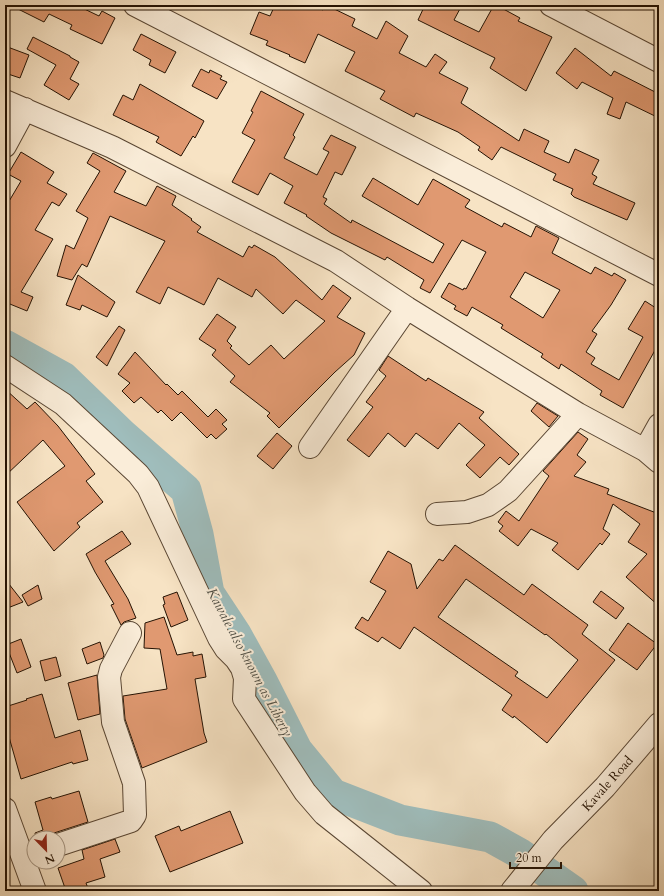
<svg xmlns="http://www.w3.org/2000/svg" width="664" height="896" font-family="Cardo,serif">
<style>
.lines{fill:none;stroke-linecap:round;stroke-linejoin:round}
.river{stroke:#9fbdbc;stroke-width:31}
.building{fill:#e09971;stroke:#241203;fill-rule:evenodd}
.minor-casing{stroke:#594633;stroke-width:24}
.minor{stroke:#faedd9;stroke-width:22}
.labels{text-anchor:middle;stroke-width:4;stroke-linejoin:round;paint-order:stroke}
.street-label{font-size:13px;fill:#241203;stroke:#faedd9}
.water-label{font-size:14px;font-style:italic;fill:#4f4e44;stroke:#faedd9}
</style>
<rect width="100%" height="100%" fill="#f7e3c4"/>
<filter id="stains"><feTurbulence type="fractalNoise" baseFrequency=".005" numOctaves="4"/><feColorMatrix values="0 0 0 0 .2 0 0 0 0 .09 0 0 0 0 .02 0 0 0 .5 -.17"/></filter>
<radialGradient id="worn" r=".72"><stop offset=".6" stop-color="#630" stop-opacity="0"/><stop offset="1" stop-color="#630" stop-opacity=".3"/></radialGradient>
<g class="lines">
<path class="river" d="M5 345 63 377 122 434 186 490 198 534 209 593 236 634 262 681 297 750 333 794 400 820 490 837 519 853 573 891"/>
</g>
<path class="building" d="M10 5H76L99 16 102 11 115 18 102 44 70 29 72 25 49 14 44 22Z
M275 5H313L323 10 326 5 355 19 352 26 377 39 386 21 408 36 399 53 426 67 435 54 447 62 439 73 468 88 461 103 519 141 524 129 549 141 544 152 569 163 575 149 599 160 592 174 597 177 593 184 635 203 627 220 574 197 571 194 573 189 553 180 556 174 501 147 492 160 478 150 480 147 458 132 416 113 414 117 380 99 385 91 345 71 355 52 318 34 305 63 289 56 290 55 266 45 268 41 250 34 259 12 270 16Z
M425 5H462L454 20 479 32 494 5H496L520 18 518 21 552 37 526 91 490 68 495 58 418 20Z
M141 34 176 52 165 73 149 65 151 60 133 50Z
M33 37 70 56V57L79 62 70 79 79 84 69 100 44 85 56 65 27 49Z
M5 46 29 55 20 78 5 73Z
M575 48 611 76 614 71 659 94V118L626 102 620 119 607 114 613 98 582 82 577 89 556 73Z
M201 69 209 73 210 70 222 76 220 79 227 82 217 99 192 86Z
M140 84 204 121 195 138 193 136 181 156 156 142 159 137 113 115 123 95 133 100Z
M261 91 304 114 293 135 295 137 284 158 317 175 329 152 323 149 331 135 356 147 342 175 335 172 323 197 327 199 324 204 351 223 352 220 433 263 444 244 362 196 373 178 418 205 433 179 470 200 465 207 502 227 504 223 531 237 536 226 559 238 552 253 591 274 595 267 612 276 614 273 626 280 611 305 592 331 597 334 586 352 595 358 591 364 619 380 643 337 628 329 645 301 659 310V343L623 408 600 395 602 391 561 364 559 369 541 357 543 354 501 328 503 325 472 307 467 316 454 309 456 306 441 297 449 283 463 290 464 288 466 289 486 252 462 240 430 293 420 288 424 280 387 257 385 260 331 233 306 216 307 215 284 203 293 186 270 173 258 195 232 182 255 140 242 133 253 112 251 111ZM525 272 560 290 543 318 510 297Z
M21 152 54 172 47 183 67 194 59 206 52 202 35 230 53 239 21 292 33 297 27 311 5 302V208L21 181 8 174Z
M93 153 126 171 114 192 146 206 157 186 176 196 172 205 192 219 191 220 201 227 197 232 243 257 249 246 252 248 254 245 275 257 322 300 333 285 351 298 337 317 365 333 354 355 335 372 279 428 267 416 270 413 230 382 235 376 212 355 216 350 199 339 217 314 236 327 227 341 232 346 230 348 249 365 271 345 284 359 325 321 296 300 283 314 256 289 252 297 218 278 204 305 168 287 160 304 136 292 165 241 110 216 87 267 82 264 72 280 57 276 66 245 74 249 88 218 76 211 100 171 87 163Z
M78 275 115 302 107 317 82 305 80 310 66 305Z
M119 326 125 330 107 366 96 357Z
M135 352 166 385 167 384 178 395 182 391 208 417 216 409 227 420 222 424 227 429 216 439 211 434 207 438 181 412 172 421 161 410 158 413 141 397 134 403 122 391 130 383 118 374Z
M388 356 426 381 428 378 484 412 479 418 519 454 509 465 500 457 480 478 466 465 485 445 459 423 438 449 416 433 405 447 388 433 369 457 347 440 373 407 366 402 386 376 379 370Z
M5 389 27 409 35 402 58 426 95 474 86 481 103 502 77 523 80 527 54 551 17 502 65 466 43 440 5 476Z
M537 403 558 416 549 427 531 411Z
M578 432 588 439 577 455 586 462 574 476 609 489 607 494 659 514V606L626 577 647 554 628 542 640 524 613 504 603 529 610 534 602 545 600 543 578 570 552 550 558 543 531 529 518 546 499 531 503 526 498 522 506 511 519 521 549 476 543 471Z
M277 433 292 446 273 469 257 456Z
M122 531 131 544 105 561 128 599 136 618 124 622 121 625 111 605 114 604 95 572 86 554Z
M455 545 524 595 532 584 588 625 582 634 615 660 547 743 514 716 513 718 502 710 512 695 414 627 400 649 382 637 378 642 355 628 362 617 368 621 386 591 370 582 388 551 411 564 417 589 439 559 443 561ZM466 579 545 635 546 634 578 660 547 698 515 676 518 672 438 617Z
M5 579 23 602 5 609Z
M38 585 42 599 28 606 22 595Z
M601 591 624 608 616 619 593 602Z
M177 592 188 620 171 627 163 605 165 604 163 597Z
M164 617 177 655 193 652V656L202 654 206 677 195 679 204 733 207 742 142 768 125 719 123 696 167 689 160 649 144 648 145 623Z
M628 623 657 644 637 670 609 650Z
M21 639 31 667 17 673 6 645Z
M100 642 104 655 103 658 87 664 82 649Z
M56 657 61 676 45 681 40 661Z
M97 675 100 714 78 720 68 683Z
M42 694 55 738 80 730 88 760 73 764 72 762 21 779 5 723V707L27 700 26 699Z
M79 791 88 822 54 833 48 838H36L35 833 43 830 35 802 51 797 52 799Z
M230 811 243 843 170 872 155 836 179 826 181 831Z
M115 839 120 852 100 859 105 877 86 883 89 891H66L58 868 84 859 82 850Z"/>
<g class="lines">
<g class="minor-casing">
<path id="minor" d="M135 5 659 275
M551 5 659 61
M5 101 112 147 336 261 407 308 578 414 645 450 659 462
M5 146 25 109
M5 366 63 404 138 474 148 487 219 638 226 649 236 659 242 668 245 678 244 699 305 792 324 814 421 891
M310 447 407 308
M645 450 659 425
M437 514 467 512 488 505 508 491 578 414
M5 809 35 891
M58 845 131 821 135 815 134 783 113 722 109 677 111 669 130 633
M512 891 553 840 605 787 659 724"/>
</g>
<use href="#minor" class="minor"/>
</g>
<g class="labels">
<g class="street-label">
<text transform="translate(607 783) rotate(-48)" y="5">Kavale Road</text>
</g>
<g class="water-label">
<text transform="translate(250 662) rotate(62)" y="5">Kawale also known as Liberty</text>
</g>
</g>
<rect width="664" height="896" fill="none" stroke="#f7e3c4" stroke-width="20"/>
<rect x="6" y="6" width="652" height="884" fill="none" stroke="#241203" stroke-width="2"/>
<rect x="10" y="10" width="644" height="876" fill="none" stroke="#241203"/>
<g transform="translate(46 850) rotate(157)"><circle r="19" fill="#faedd9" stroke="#a49583"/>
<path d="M0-3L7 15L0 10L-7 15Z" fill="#8f2418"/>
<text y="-6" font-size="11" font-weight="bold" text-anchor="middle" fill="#241203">N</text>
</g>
<path d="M510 862v6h51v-6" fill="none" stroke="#241203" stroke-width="2"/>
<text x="516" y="862" font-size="12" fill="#241203" stroke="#faedd9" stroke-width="3" paint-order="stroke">20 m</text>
<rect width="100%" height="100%" filter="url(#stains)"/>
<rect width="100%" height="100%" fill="url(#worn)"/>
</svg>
